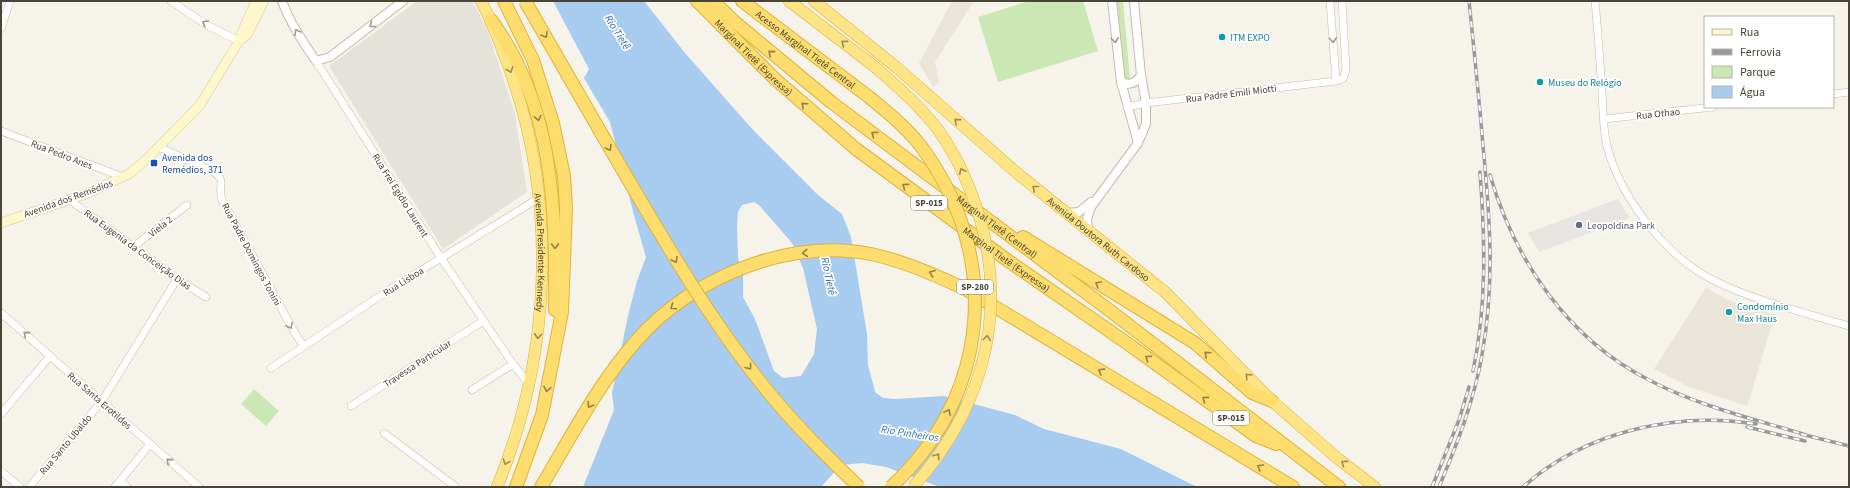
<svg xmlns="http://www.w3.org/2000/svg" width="1850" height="488" font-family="'Source Sans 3',sans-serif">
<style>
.residential{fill:#e9e5d8}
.industrial{fill:#e5e2db}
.green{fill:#cbe8b4}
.parking{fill:#e7e5e2}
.water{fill:#a8cbf0;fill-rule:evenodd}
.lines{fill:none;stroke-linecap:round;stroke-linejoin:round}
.minor-casing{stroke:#c1bcad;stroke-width:8}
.tertiary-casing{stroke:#c1bcad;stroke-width:10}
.secondary-casing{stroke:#d4cb9a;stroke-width:10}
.trunk-casing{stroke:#ddb33c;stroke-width:12}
.motorway-casing{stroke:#ddb33c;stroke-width:14}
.minor{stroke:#fff;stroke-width:7}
.tertiary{stroke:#fff;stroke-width:8}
.secondary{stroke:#fef7cb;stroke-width:9}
.trunk{stroke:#fde484;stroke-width:11}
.motorway{stroke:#fddd6e;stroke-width:12}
.rail-casing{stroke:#999;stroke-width:3.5}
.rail{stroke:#fff;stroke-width:2;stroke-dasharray:6;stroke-linecap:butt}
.trunk-bridge-casing{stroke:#ddb33c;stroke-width:12;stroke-linecap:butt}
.motorway-bridge-casing{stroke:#ddb33c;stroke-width:14;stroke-linecap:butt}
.trunk-bridge{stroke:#fde484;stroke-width:11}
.motorway-bridge{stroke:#fddd6e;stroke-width:12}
.oneway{stroke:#9b9892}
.oneway2{stroke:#91814e}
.oneway3{stroke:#9a8c5a}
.culture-dot{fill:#0f9aa8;stroke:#fff;stroke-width:1.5}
.transit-dot{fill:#1a4fb4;stroke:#fff;stroke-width:1.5}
.service-dot{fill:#5c6f8a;stroke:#fff;stroke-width:1.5}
.labels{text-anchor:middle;stroke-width:3.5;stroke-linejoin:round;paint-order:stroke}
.shield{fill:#fff;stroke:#807c74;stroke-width:1}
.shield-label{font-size:9px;font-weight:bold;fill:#494438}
.culture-label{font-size:10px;fill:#0d838f;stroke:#fff;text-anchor:start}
.street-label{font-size:10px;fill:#494438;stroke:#fff}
.transit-label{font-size:10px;fill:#164399;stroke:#fff;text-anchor:start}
.service-label{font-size:10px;fill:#4e5e75;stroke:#fff;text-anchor:start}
.water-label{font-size:11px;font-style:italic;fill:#316fb6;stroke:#fff}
</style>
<rect width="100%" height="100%" fill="#f5f3ea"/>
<path class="residential" d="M952 1H974L935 62 939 82 933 87 919 63Z
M1706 288 1728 300 1775 315 1747 406 1687 386 1654 369Z"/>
<path class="industrial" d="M417 1H472L487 29 515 114 527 192 443 249 329 66Z"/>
<path class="green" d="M1029 1H1083L1098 51 998 82 978 17Z
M1116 1H1123L1130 79H1122Z
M254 389 279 411 266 426 241 404Z"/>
<path class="parking" d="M1618 199 1630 218 1539 252 1528 233Z"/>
<path class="water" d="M553 1H644L685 53 753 130 818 195 842 214 851 237 867 334 868 365 875 392 883 398 895 399 944 396 1015 415 1044 429 1121 449 1197 487H940L886 467 862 463 841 465 821 487H583L614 410 612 393 628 316 637 281 646 257 635 219 610 122 584 78 589 69ZM754 202 759 205 792 243 803 268 817 329 814 354 801 376 783 378 774 371 755 319 743 297V275L738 258 737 225 738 212 742 205Z"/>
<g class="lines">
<g class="minor-casing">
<path id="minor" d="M171 1 207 25 239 41
M1330 1 1336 81 1343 79 1346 70 1342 1
M1595 1C1598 31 1600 62 1602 92 1603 110 1603 129 1607 146 1620 197 1665 255 1711 279 1754 301 1803 312 1849 326
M1 29 10 1
M316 61 441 258 513 364 529 384
M1833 94 1849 92
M1127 107 1146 103 1336 81
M1604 119 1713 107
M1 131 123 177
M159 147 212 171C228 180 217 186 222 200L296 335 304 346
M70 200 177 279 206 297
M133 247 187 205
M1 313 199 487
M271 368 389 290 539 198
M472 390 513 364
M351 406 483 321
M1 414 50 356
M384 433 456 487
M1 471 20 487
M120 481 127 487
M29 487 102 401 177 279
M115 487 150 444"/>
</g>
<g class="tertiary-casing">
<path id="tertiary" d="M282 1C290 23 303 42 316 61L330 57 403 1
M1112 1 1121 82 1138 143
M1121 82C1130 86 1136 83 1141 75
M1066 213 1079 212 1091 202
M1088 230 1087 219 1091 207 1138 143 1146 124V103L1141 75 1134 1"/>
</g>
<g class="secondary-casing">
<path id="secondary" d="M242 39 247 35 264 1
M1 223 86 194 129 174 148 158 200 105 239 41 242 32 256 1"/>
</g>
<g class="trunk-casing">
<g id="trunk">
<path id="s1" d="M481 1C492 22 500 43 508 65 558 201 552 354 497 487"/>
<path d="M789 1 875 67"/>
<path id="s2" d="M814 1 896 67 1018 174 1165 292 1272 401 1337 458 1375 487"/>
</g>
</g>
<g class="motorway-casing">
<g id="motorway">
<path d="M504 1 533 60 553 123 564 176 566 208 562 312 542 415 516 487"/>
<path id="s3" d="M697 1 775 79 856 149 1007 260 1124 341 1256 436 1276 444"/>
<path id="s4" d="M713 1 736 23 831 102 1117 316 1339 487"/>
<path id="s5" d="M742 1 869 97"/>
<path d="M491 20C554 105 556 209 555 310"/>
<path d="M1023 237 1195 343 1252 393 1272 401"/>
<path d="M541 487C571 437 598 384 637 340 691 278 788 238 871 254 904 261 936 275 967 290L1293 487"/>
</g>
</g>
<use href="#minor" class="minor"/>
<use href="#tertiary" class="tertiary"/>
<use href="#secondary" class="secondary"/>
<use href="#trunk" class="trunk"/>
<use href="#motorway" class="motorway"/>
<g class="rail-casing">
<path id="rail" d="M1490 175C1515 261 1568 339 1649 380 1698 406 1754 419 1806 435
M1473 371C1487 305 1485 239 1480 172
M1747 427 1805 441
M1801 434 1849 446
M1432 487 1459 420 1469 387
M1439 487C1457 444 1474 401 1482 355 1495 283 1490 218 1483 146 1479 98 1474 49 1469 1
M1523 487C1584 432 1676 411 1756 424"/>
</g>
<use href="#rail" class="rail"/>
<g class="trunk-bridge-casing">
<path id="trunk-bridge" d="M875 67C898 87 921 107 939 131 960 161 974 195 983 230 1006 326 978 414 913 487"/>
</g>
<g class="motorway-bridge-casing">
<path id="motorway-bridge" d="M525 1C565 70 604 139 645 208 684 274 725 341 775 400 801 431 830 459 859 487
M869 97C887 112 906 127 920 145 1002 254 992 394 891 487"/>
</g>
<use href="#trunk-bridge" class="trunk-bridge"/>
<use href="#motorway-bridge" class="motorway-bridge"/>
</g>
<defs><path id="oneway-chevron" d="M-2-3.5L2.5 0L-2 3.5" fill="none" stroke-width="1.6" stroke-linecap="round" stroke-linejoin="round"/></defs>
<g class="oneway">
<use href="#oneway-chevron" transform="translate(205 23) rotate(-149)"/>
<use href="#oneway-chevron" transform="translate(372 25) rotate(143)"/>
<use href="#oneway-chevron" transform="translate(297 32) rotate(-121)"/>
<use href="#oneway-chevron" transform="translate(1115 40) rotate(83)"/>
<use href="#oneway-chevron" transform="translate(1333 40) rotate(86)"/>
<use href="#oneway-chevron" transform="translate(290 326) rotate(61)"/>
<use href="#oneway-chevron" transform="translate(26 334) rotate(-139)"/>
<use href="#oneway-chevron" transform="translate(169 461) rotate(-139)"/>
</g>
<g class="oneway2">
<use href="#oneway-chevron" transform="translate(545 35) rotate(60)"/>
<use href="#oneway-chevron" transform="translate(771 53) rotate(-140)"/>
<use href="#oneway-chevron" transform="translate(804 105) rotate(-138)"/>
<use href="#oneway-chevron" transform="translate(538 118) rotate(76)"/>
<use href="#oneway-chevron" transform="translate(874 134) rotate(-143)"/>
<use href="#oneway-chevron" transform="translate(609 148) rotate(59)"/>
<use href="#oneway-chevron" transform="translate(905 186) rotate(-144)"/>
<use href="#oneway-chevron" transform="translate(555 246) rotate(89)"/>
<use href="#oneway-chevron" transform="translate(805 253) rotate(175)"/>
<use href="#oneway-chevron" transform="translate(675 260) rotate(59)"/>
<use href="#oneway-chevron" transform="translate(932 273) rotate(-158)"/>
<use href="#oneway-chevron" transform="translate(1098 284) rotate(-150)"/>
<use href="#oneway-chevron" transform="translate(673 307) rotate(145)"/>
<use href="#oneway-chevron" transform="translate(1207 354) rotate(-138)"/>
<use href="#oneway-chevron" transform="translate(1148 358) rotate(-144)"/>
<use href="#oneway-chevron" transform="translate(749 367) rotate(52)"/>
<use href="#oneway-chevron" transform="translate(1101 371) rotate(-148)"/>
<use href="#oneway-chevron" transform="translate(547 389) rotate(101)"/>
<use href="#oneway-chevron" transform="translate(1205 399) rotate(-144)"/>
<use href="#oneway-chevron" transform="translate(590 405) rotate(121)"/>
<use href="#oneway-chevron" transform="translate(948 412) rotate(-62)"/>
<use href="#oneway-chevron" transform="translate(1260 467) rotate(-149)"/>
</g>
<g class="oneway3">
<use href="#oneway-chevron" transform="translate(844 43) rotate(-143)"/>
<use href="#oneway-chevron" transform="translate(510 70) rotate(70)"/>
<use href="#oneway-chevron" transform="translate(957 121) rotate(-138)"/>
<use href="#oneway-chevron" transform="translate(962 171) rotate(-116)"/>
<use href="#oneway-chevron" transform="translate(1035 188) rotate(-141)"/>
<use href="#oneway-chevron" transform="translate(538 336) rotate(95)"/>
<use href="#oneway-chevron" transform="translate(987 338) rotate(-82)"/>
<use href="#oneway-chevron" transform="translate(1248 376) rotate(-134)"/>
<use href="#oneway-chevron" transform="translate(937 456) rotate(-56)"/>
<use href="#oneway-chevron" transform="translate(506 462) rotate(110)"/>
<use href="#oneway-chevron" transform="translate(1344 463) rotate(-143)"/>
</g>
<g class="culture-dot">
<circle cx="1222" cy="37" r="4"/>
<circle cx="1540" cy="82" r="4"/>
<circle cx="1729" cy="312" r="4"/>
</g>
<rect class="transit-dot" x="150" y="159" width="8" height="8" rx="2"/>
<circle class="service-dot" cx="1579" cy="225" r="4"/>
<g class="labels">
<g class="shield">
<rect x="911" y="196" width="36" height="14" rx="3"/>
<rect x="957" y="280" width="36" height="14" rx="3"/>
<rect x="1213" y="411" width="36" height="14" rx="3"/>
</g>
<g class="shield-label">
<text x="929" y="206">SP-015</text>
<text x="975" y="290">SP-280</text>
<text x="1231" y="421">SP-015</text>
</g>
<g class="culture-label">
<text x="1230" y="41">ITM EXPO</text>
<text x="1548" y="86">Museu do Relógio</text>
<text x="1737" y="310">Condomínio<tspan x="1737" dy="12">Max Haus</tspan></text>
</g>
<g class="street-label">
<text dy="4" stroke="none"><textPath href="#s5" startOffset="80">Acesso Marginal Tietê Central</textPath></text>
<text dy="4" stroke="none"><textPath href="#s3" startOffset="80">Marginal Tietê (Expressa)</textPath></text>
<text transform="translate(1231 93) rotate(-7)" y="4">Rua Padre Emili Miotti</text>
<text transform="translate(1658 113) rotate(-6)" y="4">Rua Othao</text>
<text transform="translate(62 154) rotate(21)" y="4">Rua Pedro Anes</text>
<text transform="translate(401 195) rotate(58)" y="4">Rua Frei Egidio Laurent</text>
<text transform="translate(68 198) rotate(-20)" y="4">Avenida dos Remédios</text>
<text transform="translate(160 226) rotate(-38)" y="4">Viela 2</text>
<text dy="4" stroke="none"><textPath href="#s4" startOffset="363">Marginal Tietê (Central)</textPath></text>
<text dy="4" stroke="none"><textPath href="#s2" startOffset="371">Avenida Doutora Ruth Cardoso</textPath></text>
<text transform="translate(138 249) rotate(36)" y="4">Rua Eugenia da Conceição Dias</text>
<text dy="4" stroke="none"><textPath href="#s1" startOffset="261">Avenida Presidente Kennedy</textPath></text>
<text transform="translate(252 254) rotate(62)" y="4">Rua Padre Domingos Tonini</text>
<text dy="4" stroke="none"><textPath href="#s3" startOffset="404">Marginal Tietê (Expressa)</textPath></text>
<text transform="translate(403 281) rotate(-32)" y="4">Rua Lisboa</text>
<text transform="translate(417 363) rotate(-33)" y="4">Travessa Particular</text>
<text transform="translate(100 400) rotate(41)" y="4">Rua Santa Erotildes</text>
<text transform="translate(65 444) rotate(-50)" y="4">Rua Santo Ubaldo</text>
</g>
<g class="transit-label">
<text x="162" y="161">Avenida dos<tspan x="162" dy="12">Remédios, 371</tspan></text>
</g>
<g class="service-label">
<text x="1587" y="229">Leopoldina Park</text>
</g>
<g class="water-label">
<text transform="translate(618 32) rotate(58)" y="4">Rio Tietê</text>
<text transform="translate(829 276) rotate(78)" y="4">Rio Tietê</text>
<text transform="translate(910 433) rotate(9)" y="4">Rio Pinheiros</text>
</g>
</g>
<rect width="1850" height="488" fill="none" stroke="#494438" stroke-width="4"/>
<rect x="1704" y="16" width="130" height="92" fill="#ffffff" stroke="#b6b4af"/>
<rect x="1712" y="29" width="20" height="6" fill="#fef7cb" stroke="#b6b4af"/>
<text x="1740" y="36" font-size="12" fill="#494438">Rua</text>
<rect x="1712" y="49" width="20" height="6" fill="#999999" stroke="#b6b4af"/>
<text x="1740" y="56" font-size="12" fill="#494438">Ferrovia</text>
<rect x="1712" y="66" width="20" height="12" fill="#cbe8b4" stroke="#b6b4af"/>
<text x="1740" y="76" font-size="12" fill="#494438">Parque</text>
<rect x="1712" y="86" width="20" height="12" fill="#a8cbf0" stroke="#b6b4af"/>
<text x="1740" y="96" font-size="12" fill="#494438">Água</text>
</svg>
